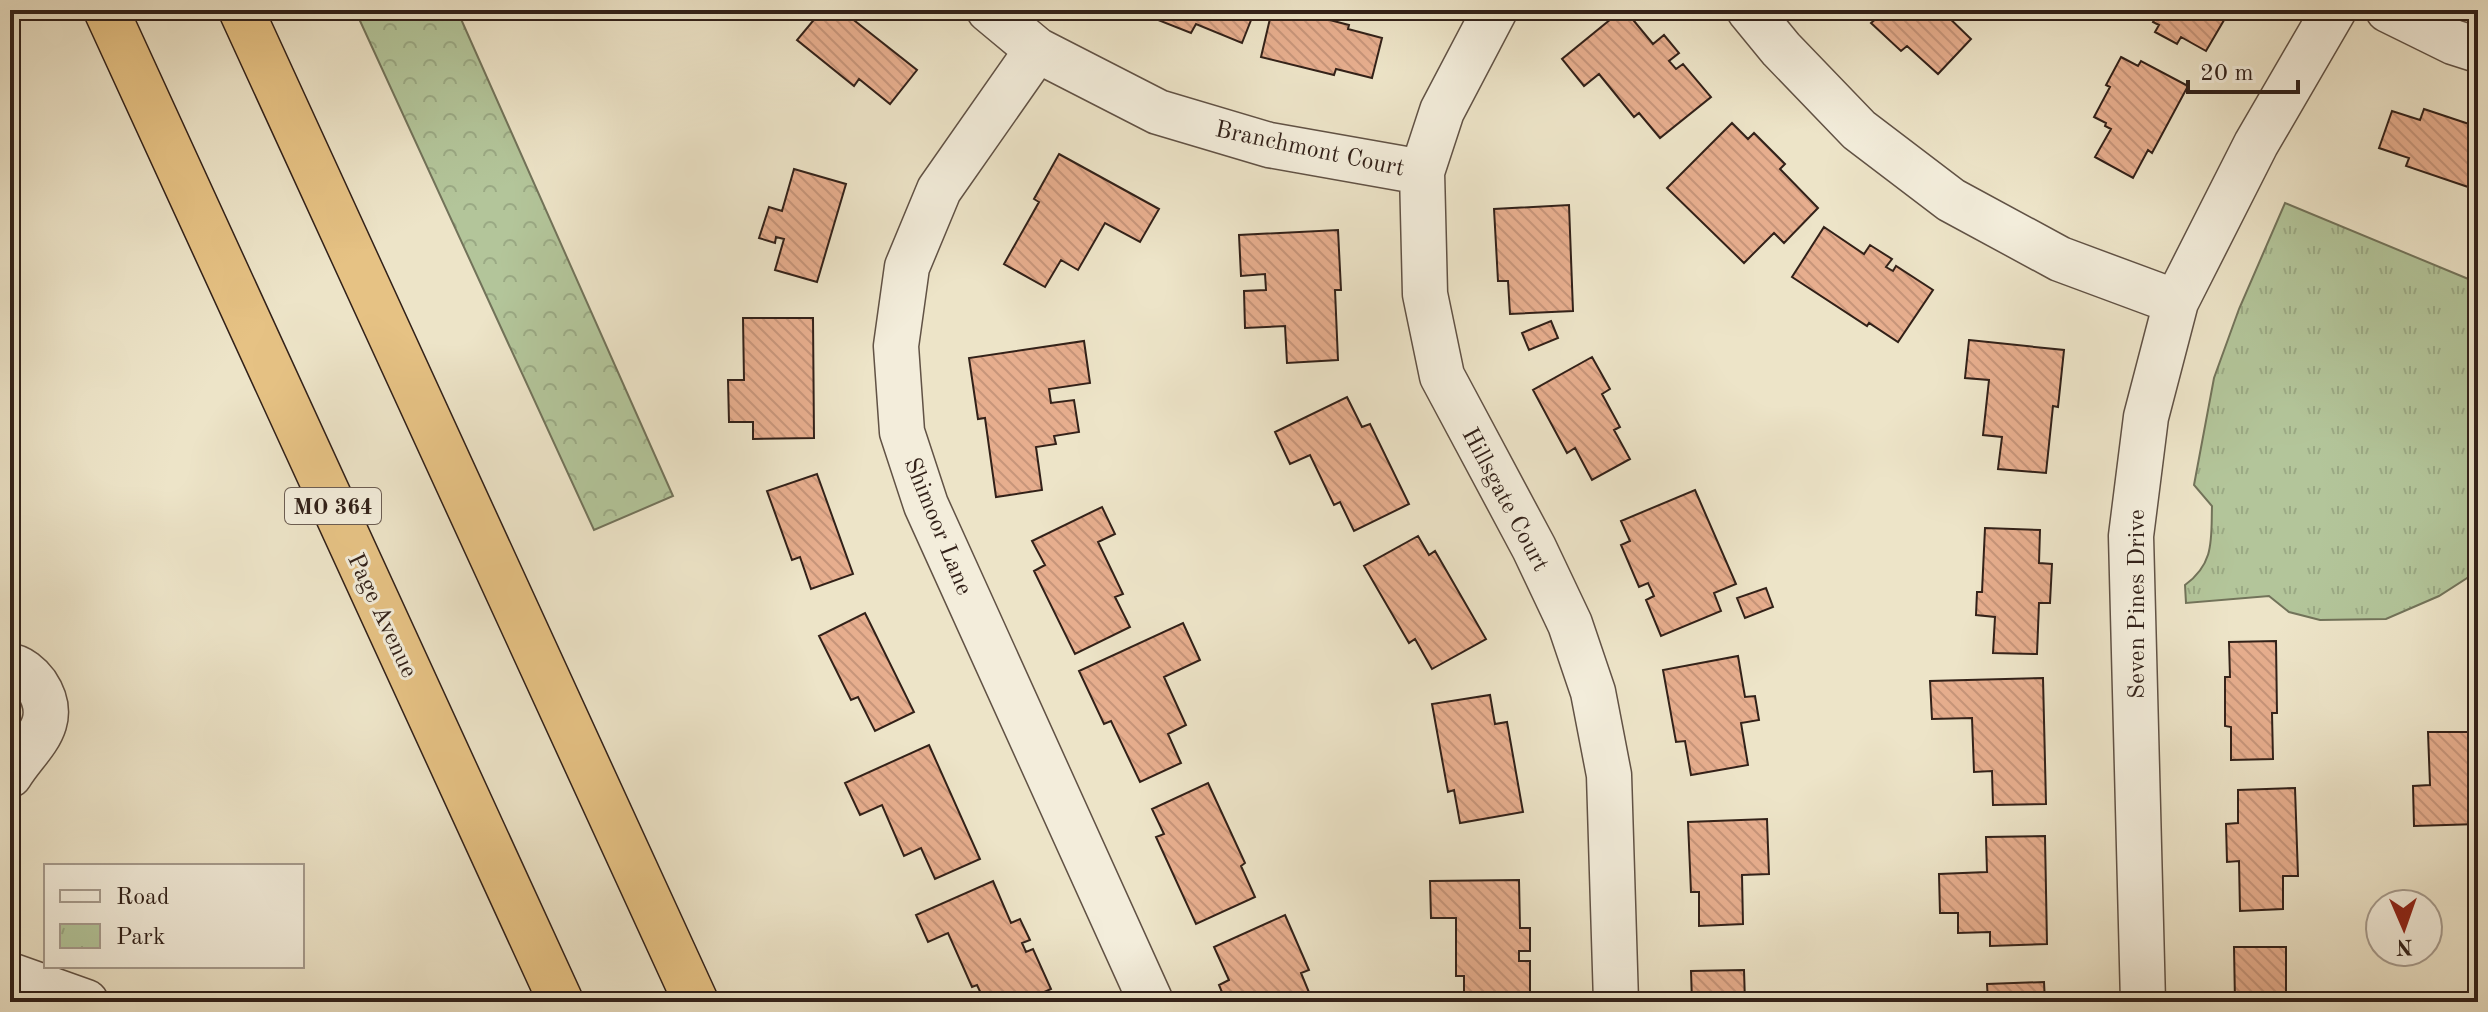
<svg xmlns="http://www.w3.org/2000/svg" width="2488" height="1012" font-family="'Old Standard TT',serif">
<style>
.forest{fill:url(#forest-crowns);stroke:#72735a;stroke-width:2}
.park{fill:url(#park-tufts);stroke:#72735a;stroke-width:2}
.building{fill:url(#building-back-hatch);stroke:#322119;stroke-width:2}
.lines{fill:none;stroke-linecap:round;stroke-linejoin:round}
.minor-casing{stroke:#615245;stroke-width:47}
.highway-casing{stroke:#322119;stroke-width:47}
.minor{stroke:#f3eddb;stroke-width:44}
.highway{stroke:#e6c284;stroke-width:44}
.labels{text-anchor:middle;stroke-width:6;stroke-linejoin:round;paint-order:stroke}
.shield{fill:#f3eddb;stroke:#6c5e53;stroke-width:2}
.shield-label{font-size:22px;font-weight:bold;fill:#322119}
.street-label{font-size:24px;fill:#322119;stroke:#f3eddb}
</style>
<defs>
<pattern id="forest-crowns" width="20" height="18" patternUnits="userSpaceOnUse" patternTransform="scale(2)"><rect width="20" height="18" fill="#b3c59a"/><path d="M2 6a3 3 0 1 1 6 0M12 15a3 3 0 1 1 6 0" fill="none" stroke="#9aa984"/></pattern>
<pattern id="park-tufts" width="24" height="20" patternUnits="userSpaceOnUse" patternTransform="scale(2)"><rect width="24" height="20" fill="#b3c59a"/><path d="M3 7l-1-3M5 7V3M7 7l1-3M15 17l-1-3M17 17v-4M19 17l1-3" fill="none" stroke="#9aa984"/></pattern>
<pattern id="building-back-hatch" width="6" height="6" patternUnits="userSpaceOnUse" patternTransform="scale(2)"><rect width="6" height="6" fill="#e7ae8e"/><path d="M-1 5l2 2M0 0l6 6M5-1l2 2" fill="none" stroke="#c7957a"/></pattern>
</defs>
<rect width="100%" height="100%" fill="#ede4c8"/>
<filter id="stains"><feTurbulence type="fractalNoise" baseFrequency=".0025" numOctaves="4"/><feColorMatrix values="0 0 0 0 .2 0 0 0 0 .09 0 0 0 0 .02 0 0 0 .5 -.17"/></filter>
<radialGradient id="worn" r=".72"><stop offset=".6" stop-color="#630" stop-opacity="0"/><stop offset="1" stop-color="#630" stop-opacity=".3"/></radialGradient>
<path class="forest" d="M355 10H457L673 496 594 530Z"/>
<path class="park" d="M2285 203 2478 283V571L2439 596 2386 619 2320 620 2289 612 2269 596 2186 603 2185 585C2215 563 2211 539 2212 506L2194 485 2214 378 2239 309Z"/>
<path class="building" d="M822 10H841L917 70 890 104 859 79 854 86 797 40Z
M1162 10H1255L1242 43 1196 24 1191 33 1158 20Z
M1272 10H1325L1322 18 1349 25 1348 29 1382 38 1372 78 1336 69 1334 75 1261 57Z
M1622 10H1625L1653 44 1664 35 1679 53 1669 61 1676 69 1683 64 1711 97 1660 138 1639 113 1634 117 1599 74 1584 86 1562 59Z
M1868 10H1941L1971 39 1938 74 1907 46 1901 51 1871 23 1877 18Z
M2159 10H2220L2227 15 2206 51 2181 37 2177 44 2155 32 2159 25 2153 22Z
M2121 57 2138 66 2141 61 2188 86 2152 153 2148 150 2133 178 2095 157 2111 129 2105 126 2106 123 2094 117 2110 87 2106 85Z
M2424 109 2478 127 2477 190 2406 166 2409 158 2379 148 2392 111 2420 120Z
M1732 123 1748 139 1754 133 1785 164 1780 169 1818 208 1784 243 1774 233 1744 263 1667 188Z
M1059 154 1159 209 1140 242 1105 223 1078 270 1061 260 1045 287 1004 264 1039 202 1034 199Z
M794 169 846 184 817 282 775 270 784 239 776 237 775 243 759 238 769 207 782 211Z
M1569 205 1573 311 1510 314 1508 281H1498L1494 209Z
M1824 227 1864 254 1870 245 1892 259 1886 267 1893 271 1896 266 1933 290 1898 342 1869 323 1867 326 1792 277Z
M1338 230 1341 290H1335L1338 360 1287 363 1285 326 1245 328 1244 291 1266 290 1265 274 1241 276 1239 235Z
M743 318H813L814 438 753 439V422H729L728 380H744Z
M1551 321 1558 338 1529 350 1522 333Z
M1969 340 2064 350 2058 407 2053 406 2046 473 1998 469 2002 437 1983 435 1989 380 1965 378Z
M1084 341 1090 383 1049 389 1051 403 1074 400 1079 432 1054 436 1056 444 1036 447 1042 490 996 497 985 418 978 419 969 358Z
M1592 357 1610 389 1602 394 1620 427 1614 430 1630 459 1592 480 1575 448 1567 453 1533 390Z
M1347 397 1362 427 1370 424 1409 504 1354 531 1340 502 1334 505 1310 455 1290 464 1275 432Z
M817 474 853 574 811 589 800 557 792 560 767 491Z
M1695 490 1736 584 1714 593 1721 611 1661 636 1646 600 1654 596 1648 583 1639 587 1621 545 1630 541 1621 521Z
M1102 507 1115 534 1098 542 1123 594 1115 597 1130 627 1075 654 1034 571 1045 565 1032 541Z
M1985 528 2040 530 2039 563 2052 564 2050 603H2039L2037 654 1993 653 1995 617 1976 615 1977 592H1982Z
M1418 536 1429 555 1435 551 1486 639 1432 669 1415 639 1409 643 1364 566Z
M1766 588 1773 607 1745 618 1737 598Z
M865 613 914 712 875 731 858 697 851 700 819 636Z
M1183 623 1200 660 1164 677 1186 725 1168 734 1181 763 1140 782 1111 721 1104 724 1079 671Z
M2276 641 2277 713H2272L2273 759 2231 760V727L2225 726V677H2230L2229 642Z
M1738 656 1745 697 1755 696 1759 720 1741 723 1748 765 1691 775 1685 741 1676 742 1663 670Z
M2043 678 2046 804 1993 805 1992 771 1974 772 1972 718 1932 719 1930 681Z
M2469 689H2478V824L2414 826 2413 786 2430 785 2428 732H2471Z
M1490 695 1495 724 1507 722 1523 812 1460 823 1454 790 1448 792 1432 704Z
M929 745 980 859 935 879 921 848 904 856 882 805 860 815 845 783Z
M1208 783 1245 863 1241 866 1255 897 1196 924 1156 837 1164 834 1152 809Z
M2295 788 2298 876H2283V909L2240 911 2239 861 2227 862 2226 824 2238 823V790Z
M1767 819 1769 874 1742 875 1743 924 1699 926V892H1691L1688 822Z
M2045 836 2047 944 1990 946V932L1958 933V913H1940L1939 874 1987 872 1986 837Z
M1519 880 1520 928H1530V951H1519V961H1530V1002H1464V976H1456V918H1431L1430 881Z
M993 881 1011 923 1020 919 1030 940 1022 943 1026 952 1033 949 1051 989 1022 1002H985L977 985 972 987 948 933 928 942 916 915Z
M1285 915 1309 970 1301 973 1313 1002H1226L1219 985 1229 980 1214 947Z
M2234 947H2286V1002H2235Z
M1744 970 1745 1002H1692L1691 971Z
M2044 982 2045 1002H1988L1987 984Z"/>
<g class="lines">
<g class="minor-casing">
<path id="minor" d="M989 10 1037 50 1158 112 1269 145 1422 172
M1495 10 1442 111 1422 172 1425 294 1442 376 1534 548 1570 624 1593 692 1609 775 1616 1002
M1749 10 1781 49 1859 130 1951 200 2060 259 2176 302
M2388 10 2453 42 2478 50
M1037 50 939 190 907 267 896 346 902 432 926 505 1151 1002
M10 666C20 667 30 676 36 684 63 724 28 745 10 775
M10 975 86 1002
M2143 1002 2131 536 2146 417 2176 302 2256 144 2334 10"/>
</g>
<g class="highway-casing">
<path id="highway" d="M106 10 561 1002
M241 10 696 1002"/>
</g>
<use href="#minor" class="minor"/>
<use href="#highway" class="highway"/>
</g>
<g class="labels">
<rect class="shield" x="285" y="488" width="96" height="36" rx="6"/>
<g class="shield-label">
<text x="333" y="514">MO 364</text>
</g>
<g class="street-label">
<text transform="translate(1310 148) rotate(12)" y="8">Branchmont Court</text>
<text transform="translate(1506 499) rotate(62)" y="8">Hillsgate Court</text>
<text transform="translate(939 526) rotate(68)" y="8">Shimoor Lane</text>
<text transform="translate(2136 604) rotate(-90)" y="8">Seven Pines Drive</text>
<text transform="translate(383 615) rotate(65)" y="8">Page Avenue</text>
</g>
</g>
<rect width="2488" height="1012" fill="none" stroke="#ede4c8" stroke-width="40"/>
<rect x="12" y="12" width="2464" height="988" fill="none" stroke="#322119" stroke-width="4"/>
<rect x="20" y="20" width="2448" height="972" fill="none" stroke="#322119" stroke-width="2"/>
<rect x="44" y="864" width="260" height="104" fill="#f3eddb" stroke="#a69b8d" stroke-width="2"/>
<rect x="60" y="890" width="40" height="12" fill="#f3eddb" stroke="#a69b8d" stroke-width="2"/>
<text x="116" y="904" font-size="24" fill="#322119">Road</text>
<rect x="60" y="924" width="40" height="24" fill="url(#park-tufts)" stroke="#a69b8d" stroke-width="2"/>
<text x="116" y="944" font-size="24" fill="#322119">Park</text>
<g transform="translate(2404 928) rotate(178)"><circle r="38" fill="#f3eddb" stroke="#a69b8d" stroke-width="2"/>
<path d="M0-6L14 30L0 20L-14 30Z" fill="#8f2418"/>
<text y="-12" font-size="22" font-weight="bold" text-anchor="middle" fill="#322119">N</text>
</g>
<path d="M2188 80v12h110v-12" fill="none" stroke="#322119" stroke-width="4"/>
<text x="2200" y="80" font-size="24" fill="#322119" stroke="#f3eddb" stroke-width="6" paint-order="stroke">20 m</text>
<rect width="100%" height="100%" filter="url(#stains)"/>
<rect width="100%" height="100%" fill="url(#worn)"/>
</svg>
